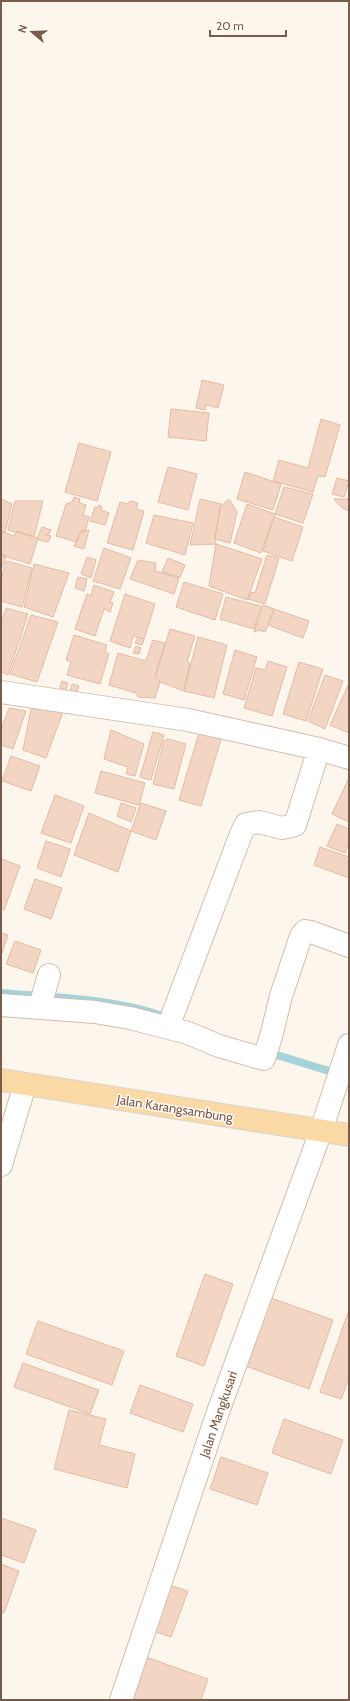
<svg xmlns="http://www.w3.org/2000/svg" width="350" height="1701" font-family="Cabin,sans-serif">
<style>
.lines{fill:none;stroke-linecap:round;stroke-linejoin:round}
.stream{stroke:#a5d3da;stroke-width:8}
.building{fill:#f3d5c3;stroke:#e6bba3}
.minor-casing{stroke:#d1beb0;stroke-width:24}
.major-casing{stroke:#dad1cd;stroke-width:24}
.minor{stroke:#fff;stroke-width:22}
.major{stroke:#fbd9a5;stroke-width:22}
.labels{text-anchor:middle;stroke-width:3;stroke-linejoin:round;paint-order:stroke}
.street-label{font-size:13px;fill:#7a5c4d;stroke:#fffaf3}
</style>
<rect width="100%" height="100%" fill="#fdf6ec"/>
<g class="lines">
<path class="stream" d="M1 993C55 998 110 998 162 1016
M267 1052 339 1074"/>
</g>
<path class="building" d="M202 380 224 385 218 408 206 405 205 410 196 408Z
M171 409 209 413 206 441 168 437Z
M321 419 340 425 325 477 318 476 313 492 273 481 279 460 308 468Z
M79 443 111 452 97 501 65 492Z
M168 467 197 474 188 510 158 502Z
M245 472 281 484 273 510 237 499Z
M337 478 349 481 344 497 332 494Z
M284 487 313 494 303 523 275 514Z
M74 497 80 499 79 503 86 505 83 515 89 517 85 532 81 531 77 542 56 536 66 504 72 502Z
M1 499 12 504 5 533 1 531Z
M200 499 221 504 215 536 216 544 190 545Z
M229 499 237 512 230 543 215 539 220 507Z
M334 499H349V511L342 508Z
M15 501H43L34 537 8 530Z
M130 501 138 503 136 509 144 511 133 550 107 543 120 502 128 504Z
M247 504 275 514 261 553 234 543Z
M99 505 102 507 101 510 109 513 105 525 90 521 95 507 97 508Z
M154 515 193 523 185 555 146 543Z
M274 517 303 527 292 561 263 551Z
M42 527 51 530 49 534 46 535 51 536 49 541 46 542 37 539Z
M89 530 84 549 74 546 81 531Z
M1 531 14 536 17 531 38 538 30 564 1 555Z
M216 544 262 559 247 600 209 586Z
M104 548 131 558 120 589 93 581Z
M1 554 6 556 1 570Z
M267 555 279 558 265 604 248 599 251 592 255 593Z
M87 557 96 560 91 578 81 574Z
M168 558 185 565 180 577 162 572Z
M138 560 156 563 155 571 179 578 174 594 130 579Z
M6 561 32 568 22 607 1 601V581Z
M34 564 69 573 53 617 24 607Z
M78 577 87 579 84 591 75 588Z
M184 582 223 594 215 620 176 607Z
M94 585 114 592 110 602 113 603 110 612 104 609 95 636 75 629 87 594 91 596Z
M125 594 155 604 144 639 133 636 130 648 110 641Z
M226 597 261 606 254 629 220 619Z
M263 605 274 609 265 632 259 630 254 632Z
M6 608 28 614 8 675 1 672V624Z
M274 609 309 621 303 638 268 625Z
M31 615 58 622 37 682 10 674Z
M170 629 195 636 187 662 190 663 184 691 160 682 155 677Z
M74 635 107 645 105 652 109 654 100 684 67 675 71 662 66 660Z
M138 637 144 639 142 645 135 643Z
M198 637 227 645 214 698 184 691Z
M153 640 165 643 155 677 160 682 155 698 138 697 136 693 109 685 118 653 146 661Z
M136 646 141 648 139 654 133 653Z
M235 650 257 657 244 700 223 694Z
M268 661 287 667 272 716 244 708 256 668 265 670Z
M299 662 323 669 306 721 283 714Z
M325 675 343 681 325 729 308 721Z
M62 681 68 683 66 690 60 688Z
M349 683V733L330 725Z
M72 684 79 686 76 693 70 691Z
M32 704 64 709 46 758 23 750Z
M9 708 26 711 13 749 1 745V730Z
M201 726 223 733 201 806 179 800Z
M111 730 144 744 135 776 126 774 128 767 104 759Z
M153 732 164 735 151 780 140 777Z
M168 739 186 744 174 789 153 784 164 741Z
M11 756 40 766 31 791 2 781Z
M101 771 145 783 139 805 95 793Z
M349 778V822L332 814Z
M55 795 84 806 71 843 41 833Z
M121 803 136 808 131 822 117 816Z
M141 803 166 811 156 840 131 831Z
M89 813 131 831 118 872 74 855Z
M337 824 349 829V842L345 853 327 846Z
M46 841 70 849 61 877 37 868Z
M320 847 349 857V878L314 865Z
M1 859 20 866 4 910 1 909Z
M35 879 62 888 51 919 24 909Z
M1 933 8 935 1 956Z
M15 941 41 950 33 973 6 964Z
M205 1274 233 1284 204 1366 176 1356Z
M268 1297 333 1320 309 1389 243 1365Z
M349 1310V1378L341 1399 320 1392Z
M38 1321 124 1351 112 1385 26 1354Z
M23 1363 99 1390 90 1414 14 1387Z
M140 1385 193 1404 183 1432 130 1413Z
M69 1410 106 1419 99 1445 135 1454 127 1488 54 1469Z
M284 1419 343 1440 331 1474 272 1453Z
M221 1457 268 1473 257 1505 210 1489Z
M1 1518 36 1530 24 1563 1 1555Z
M1 1564 19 1571 4 1613 1 1612Z
M166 1584 188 1591 171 1637 150 1630Z
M140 1655 208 1679 201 1700H123Z"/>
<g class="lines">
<g class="minor-casing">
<path id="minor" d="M1 692 188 720 319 749 349 758
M1 1005 95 1012 130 1018 188 1033 219 1046 264 1059 272 1033 281 996 301 936 305 931 311 932 349 946
M40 1006 49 975
M168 1027 241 834 246 824 259 822 282 828 295 825 319 749
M1 1165 25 1084
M121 1700 218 1412 321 1131 349 1045"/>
</g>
<g class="major-casing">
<path id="major" d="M1 1080 349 1135"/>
</g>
<use href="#minor" class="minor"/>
<use href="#major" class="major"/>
</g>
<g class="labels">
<g class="street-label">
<text transform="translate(175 1108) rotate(9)" y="5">Jalan Karangsambung</text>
<text transform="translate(218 1414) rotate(-71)" y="5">Jalan Mangkusari</text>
</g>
</g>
<rect width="350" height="1701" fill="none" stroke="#7a5c4d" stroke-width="4"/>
<g transform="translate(32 32) rotate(289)" stroke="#fffaf3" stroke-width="3" paint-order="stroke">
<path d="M0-3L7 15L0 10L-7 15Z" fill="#7a5c4d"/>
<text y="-6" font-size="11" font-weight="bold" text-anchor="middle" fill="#7a5c4d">N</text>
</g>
<path d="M210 30v6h76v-6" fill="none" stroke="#7a5c4d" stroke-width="2"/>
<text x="216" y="30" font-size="12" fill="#7a5c4d" stroke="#fffaf3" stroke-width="3" paint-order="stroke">20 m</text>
</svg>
